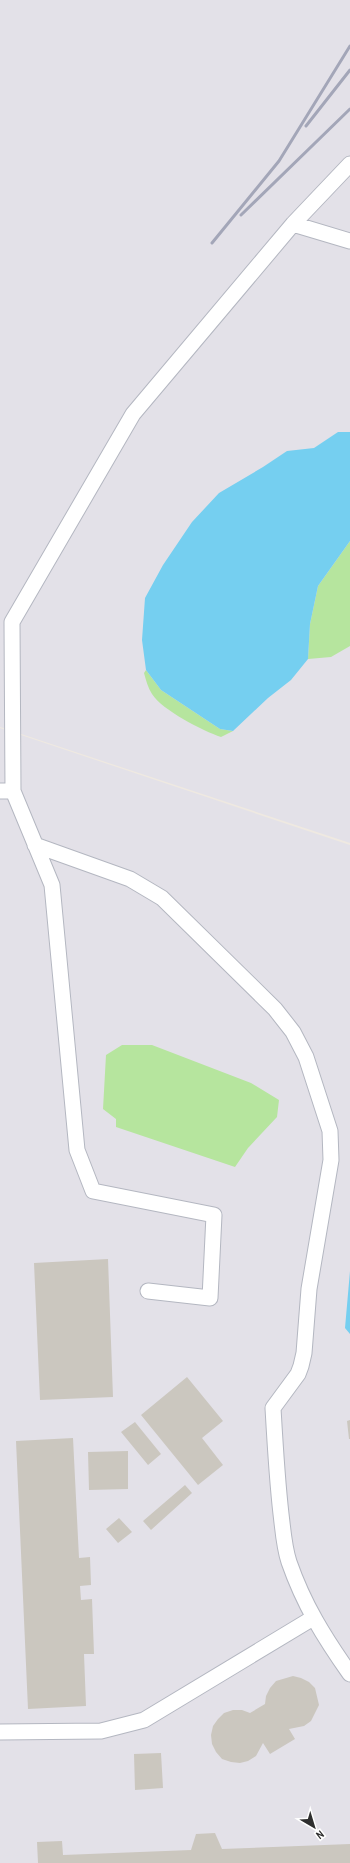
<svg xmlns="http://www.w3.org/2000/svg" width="350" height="1863" font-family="'Archivo Narrow',sans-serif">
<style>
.industrial{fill:#e3e1e8}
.green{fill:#b6e59e}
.water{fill:#75cff0}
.building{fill:#cbc7bf}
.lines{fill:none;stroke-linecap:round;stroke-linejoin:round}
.lane-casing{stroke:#b4b7c1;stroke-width:17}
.lane{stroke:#fff;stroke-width:15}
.rail{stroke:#a3a6b8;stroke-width:3}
</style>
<rect width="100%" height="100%" fill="#efe9e1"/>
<path class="industrial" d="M0 0H350V843L0 727Z
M0 728 350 845V1863H0Z"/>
<path class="green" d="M350 541V646L331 657 308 659 310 624 318 586Z
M146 670 161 690 220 729 233 731 221 737C203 731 162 710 152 694 148 688 146 680 144 673Z
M122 1045H152L251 1083 279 1100 277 1117 248 1148 235 1167 116 1127V1119L103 1109 106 1055Z"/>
<path class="water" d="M338 432H350V541L318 586 310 624 308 659 291 680 268 698 233 731 220 729 161 690 146 670 142 640 145 598 163 565 192 522 219 493 263 467 287 451 314 448Z
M350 1271V1334L345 1328Z"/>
<path class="building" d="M108 1259 113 1397 40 1400 34 1263Z
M187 1377 223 1421 202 1438 223 1465 198 1485 141 1415Z
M350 1420V1439H349L347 1421Z
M135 1422 161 1454 148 1465 121 1432Z
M73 1438 79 1558 90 1557 91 1585 80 1586 81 1600 92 1599 94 1654H84L86 1706 28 1709 16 1441Z
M128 1451V1489L89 1490 88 1452Z
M185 1485 192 1493 151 1530 143 1521Z
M119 1518 132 1532 118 1543 106 1529Z
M293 1676 301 1678 309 1682 315 1688 319 1705 311 1721 304 1726 289 1729 295 1739 270 1754 263 1743 256 1756 248 1761 240 1763 231 1762 222 1759 216 1752 212 1744 211 1735 213 1726 218 1719 224 1713 233 1710H242L250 1713 265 1704 266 1696 270 1688 276 1681Z
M161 1753 163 1788 135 1790 134 1754Z
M215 1833 222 1849 350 1844V1863H38L37 1842 62 1841 63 1855 191 1850 196 1834Z"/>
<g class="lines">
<g class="lane-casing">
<path id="lane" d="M293 224 350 241
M0 791H13L52 885 77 1150 93 1191 214 1215 210 1298 148 1291
M13 791 12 622 133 414 293 224 350 164
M35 845 130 879 162 898 275 1009 293 1032 306 1057 330 1131 331 1160 309 1289 304 1353 301 1366 298 1374 273 1408C275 1443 277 1479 281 1514 283 1530 284 1547 289 1562 304 1605 324 1637 350 1674
M0 1732 101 1731 144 1720 313 1618"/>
</g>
<use href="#lane" class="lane"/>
<path class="rail" d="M306 126 350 70
M241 215 350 109
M212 243 279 161 350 46"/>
</g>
<g transform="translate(314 1827) rotate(142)" stroke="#ffffff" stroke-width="3" paint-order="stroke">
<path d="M0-3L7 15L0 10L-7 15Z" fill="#2e2e2e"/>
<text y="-6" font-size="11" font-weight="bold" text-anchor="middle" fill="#2e2e2e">N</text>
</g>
</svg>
